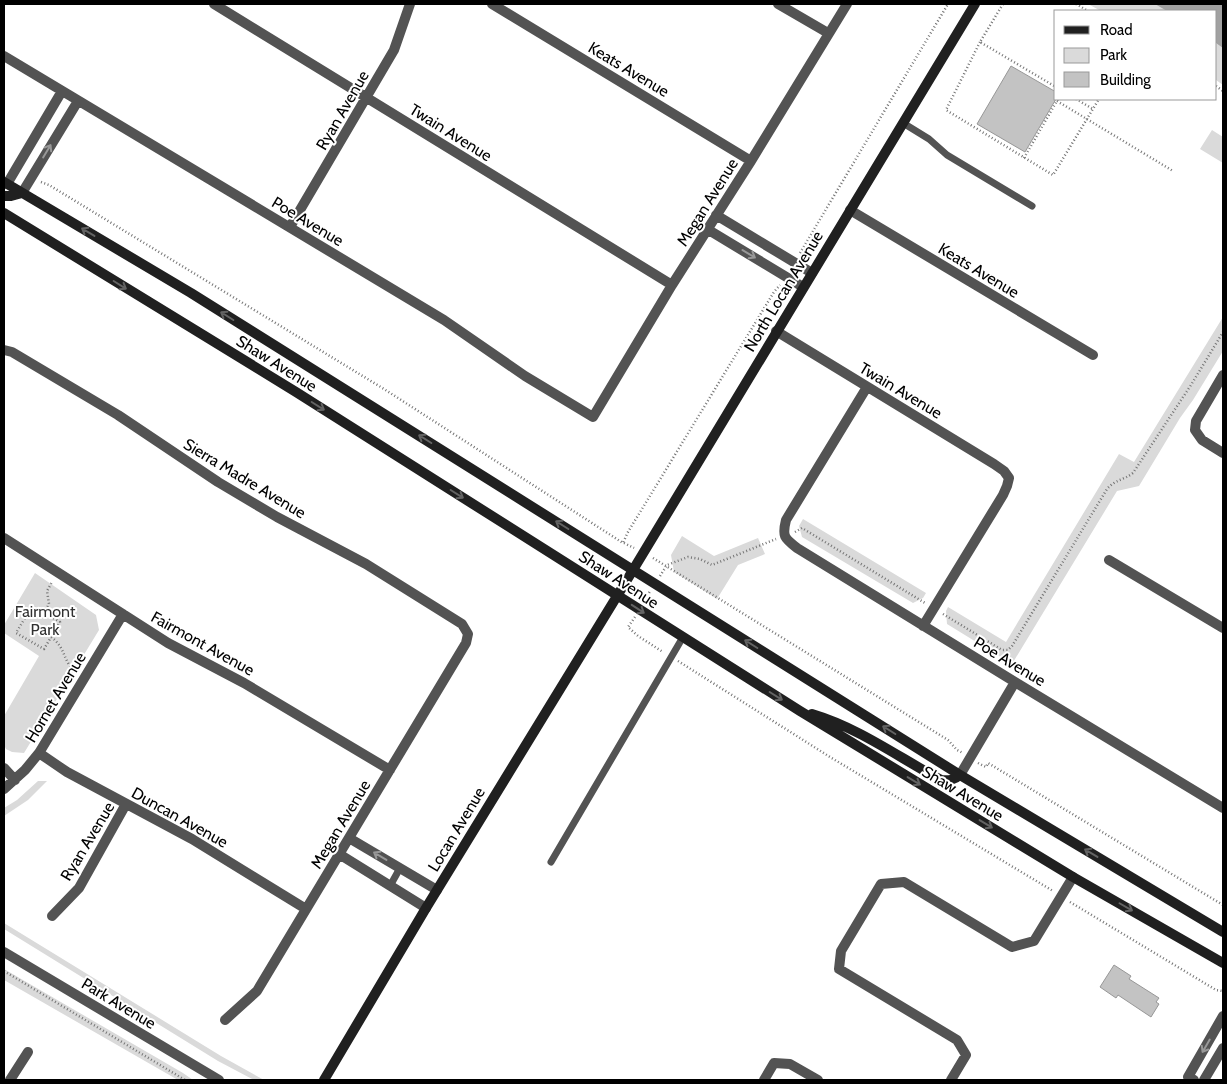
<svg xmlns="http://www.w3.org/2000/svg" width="1227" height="1084" font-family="Cabin,sans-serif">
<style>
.green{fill:#dadada}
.water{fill:#a1a1a1}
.building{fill:#c3c3c3;stroke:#979797}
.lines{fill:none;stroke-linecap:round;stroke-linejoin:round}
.path{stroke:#757575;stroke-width:2.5;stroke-dasharray:1 2.5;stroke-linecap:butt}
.lane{stroke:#535353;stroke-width:7}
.street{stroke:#535353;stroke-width:10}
.secondary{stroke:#202020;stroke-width:10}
.oneway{stroke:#989898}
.oneway2{stroke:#636363}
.labels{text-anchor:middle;stroke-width:4;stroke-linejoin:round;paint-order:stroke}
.street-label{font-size:16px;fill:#000;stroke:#fff}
.park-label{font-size:16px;fill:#313131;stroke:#fff}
</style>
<rect width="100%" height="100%" fill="#fff"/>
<path class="green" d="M1088 4H1223V85L1216 80V11H1101Z
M1212 130 1223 137V163L1200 149Z
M1223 317V351L1193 400 1180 418 1139 486 1117 491 1012 664 947 624 946 611 948 607 1006 642 1119 454 1134 462Z
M803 519 926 593 923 598 913 603 802 537 799 526Z
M682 536 714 556 758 538 765 554 738 565 717 599 674 572 671 555Z
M35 573 96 615 99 630 24 753 12 752 6 749 4 745V716L39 656 4 633V625Z
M38 781H47L28 800 4 816V808L17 800Z
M4 923 221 1056 264 1080H254L218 1061 4 929Z
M4 969 183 1073 193 1080H178L4 980Z"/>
<path class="water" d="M1155 4H1223V48L1216 43V11H1167Z"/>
<path class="building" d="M1011 66 1056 92V99L1025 152 977 124Z
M1114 965 1131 976 1129 979 1159 998 1156 1002 1159 1004 1151 1017 1118 995 1116 998 1100 987Z"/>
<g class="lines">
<path class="path" d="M1003 4 980 42 1056 87
M1076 4 1088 11
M980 42 946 110 1053 175 1099 99
M1216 86 1223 91
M1076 99 1093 109
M1057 101 1173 171
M1024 158 1058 99
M41 182 49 185 384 389 623 543 628 532 774 292 780 285
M800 253 948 4
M795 532 802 528 925 603
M624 543 634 548
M653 558 948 740 957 750 963 753
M660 576 667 565 688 557 700 559 712 565 776 539
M644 602 650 591
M32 606 60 622 44 649 16 633Z
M44 613 49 604 47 591 52 582
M943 614 1002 650H1008L1012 646 1107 489C1116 479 1124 480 1133 473L1191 385 1223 332
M635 617 628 627 638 636 663 652
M51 637C67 648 62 663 77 672
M678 661 830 757 1053 891
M978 763 986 767 988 763 1223 905
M1070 902 1216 990 1223 991
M4 971 185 1080"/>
<path class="lane" d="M903 123 929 139 947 155 1032 206
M551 862 683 637
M390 886 400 868"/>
<path class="street" d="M214 4 672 285
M492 4 751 161
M778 4 828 33
M4 56 444 320 525 376 593 417 672 285 751 161 847 4
M7 184 62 91
M22 193 78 101
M850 210 1093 355
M716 215 812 273
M290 227 394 50 410 4
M707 229 803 287
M776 331 994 464 1004 471 1009 478 1007 486 1003 495 923 626
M4 350 12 352 118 415 218 482 277 517 366 564 462 624 468 634 466 643 257 991 225 1020
M1223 375 1196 421 1195 430 1202 440 1223 453
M867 387 786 520C782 536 784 538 797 548L1015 682 1223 808
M4 538 168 643 244 683 390 770
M1109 560 1223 628
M39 753 67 772 192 839 306 909
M4 768 15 780
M960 775 1015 682
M4 789 25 770 39 753 123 614
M349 838 437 890
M339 854 426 908
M52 916 79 888 126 804
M4 952 219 1080
M10 1080 28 1052
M764 1080 774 1063 790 1064 818 1080
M951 1080 966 1055 957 1040 839 969 841 951 881 884 904 882 1012 947 1034 941 1073 877
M1194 1080 1188 1077 1223 1016
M1204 1080 1223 1048"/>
<path class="secondary" d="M4 182 191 293 960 775 1223 932
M4 196H11L22 193
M4 213 296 392 800 711 1073 877 1223 963
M812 714C859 728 898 757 941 780 949 781 954 780 960 775
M324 1080 426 908 633 570 975 4"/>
</g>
<defs><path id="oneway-shaft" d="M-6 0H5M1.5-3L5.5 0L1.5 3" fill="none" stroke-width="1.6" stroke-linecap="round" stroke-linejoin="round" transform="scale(1.25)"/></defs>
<g class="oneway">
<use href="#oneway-shaft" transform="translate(47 151) rotate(-59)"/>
<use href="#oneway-shaft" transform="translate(749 254) rotate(31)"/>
<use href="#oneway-shaft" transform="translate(380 856) rotate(-149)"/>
<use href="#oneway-shaft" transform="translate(1206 1046) rotate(120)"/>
</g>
<g class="oneway2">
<use href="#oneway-shaft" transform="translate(88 232) rotate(-149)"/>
<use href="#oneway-shaft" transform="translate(120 285) rotate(32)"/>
<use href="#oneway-shaft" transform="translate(227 316) rotate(-148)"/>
<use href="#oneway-shaft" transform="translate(318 406) rotate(32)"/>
<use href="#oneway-shaft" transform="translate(425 439) rotate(-148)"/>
<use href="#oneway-shaft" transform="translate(457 494) rotate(32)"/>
<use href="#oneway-shaft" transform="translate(562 525) rotate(-148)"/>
<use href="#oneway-shaft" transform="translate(638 609) rotate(33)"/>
<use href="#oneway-shaft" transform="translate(751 644) rotate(-148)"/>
<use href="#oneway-shaft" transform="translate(776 696) rotate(32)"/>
<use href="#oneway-shaft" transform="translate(889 730) rotate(-148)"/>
<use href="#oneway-shaft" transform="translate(914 781) rotate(31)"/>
<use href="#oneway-shaft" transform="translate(986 824) rotate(31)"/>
<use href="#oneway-shaft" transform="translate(1091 853) rotate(-149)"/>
<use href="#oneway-shaft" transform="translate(1126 907) rotate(30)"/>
</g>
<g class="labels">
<g class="street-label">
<text transform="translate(629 69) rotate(31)" y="6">Keats Avenue</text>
<text transform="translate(342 110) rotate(-60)" y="6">Ryan Avenue</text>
<text transform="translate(451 132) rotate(32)" y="6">Twain Avenue</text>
<text transform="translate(707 202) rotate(-58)" y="6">Megan Avenue</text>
<text transform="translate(308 221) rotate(31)" y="6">Poe Avenue</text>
<text transform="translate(979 270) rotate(31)" y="6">Keats Avenue</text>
<text transform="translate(783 291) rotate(-59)" y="6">North Locan Avenue</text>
<text transform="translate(277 363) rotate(32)" y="6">Shaw Avenue</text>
<text transform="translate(901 390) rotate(31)" y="6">Twain Avenue</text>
<text transform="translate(245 478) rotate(31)" y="6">Sierra Madre Avenue</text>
<text transform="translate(619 579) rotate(33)" y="6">Shaw Avenue</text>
<text transform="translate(203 643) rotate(29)" y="6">Fairmont Avenue</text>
<text transform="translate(1010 661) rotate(31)" y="6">Poe Avenue</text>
<text transform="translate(55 697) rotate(-59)" y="6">Hornet Avenue</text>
<text transform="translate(963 793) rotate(31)" y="6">Shaw Avenue</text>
<text transform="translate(180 817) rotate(29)" y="6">Duncan Avenue</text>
<text transform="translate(340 824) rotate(-59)" y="6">Megan Avenue</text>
<text transform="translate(456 829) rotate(-59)" y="6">Locan Avenue</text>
<text transform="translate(87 841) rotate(-59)" y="6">Ryan Avenue</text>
<text transform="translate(119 1003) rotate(31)" y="6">Park Avenue</text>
</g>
<g class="park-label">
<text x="45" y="617">Fairmont<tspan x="45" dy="18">Park</tspan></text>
</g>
</g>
<rect width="1227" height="1084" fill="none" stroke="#000000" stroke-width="10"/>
<rect x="1054" y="10" width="162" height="90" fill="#ffffff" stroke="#999999"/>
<rect x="1064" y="26" width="25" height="8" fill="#202020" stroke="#999999"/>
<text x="1100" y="35" font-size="15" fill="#000000">Road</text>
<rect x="1064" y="48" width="25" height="15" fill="#dadada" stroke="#999999"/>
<text x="1100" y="60" font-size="15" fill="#000000">Park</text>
<rect x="1064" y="72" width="25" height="15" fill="#c3c3c3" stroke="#999999"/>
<text x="1100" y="85" font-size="15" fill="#000000">Building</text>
</svg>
